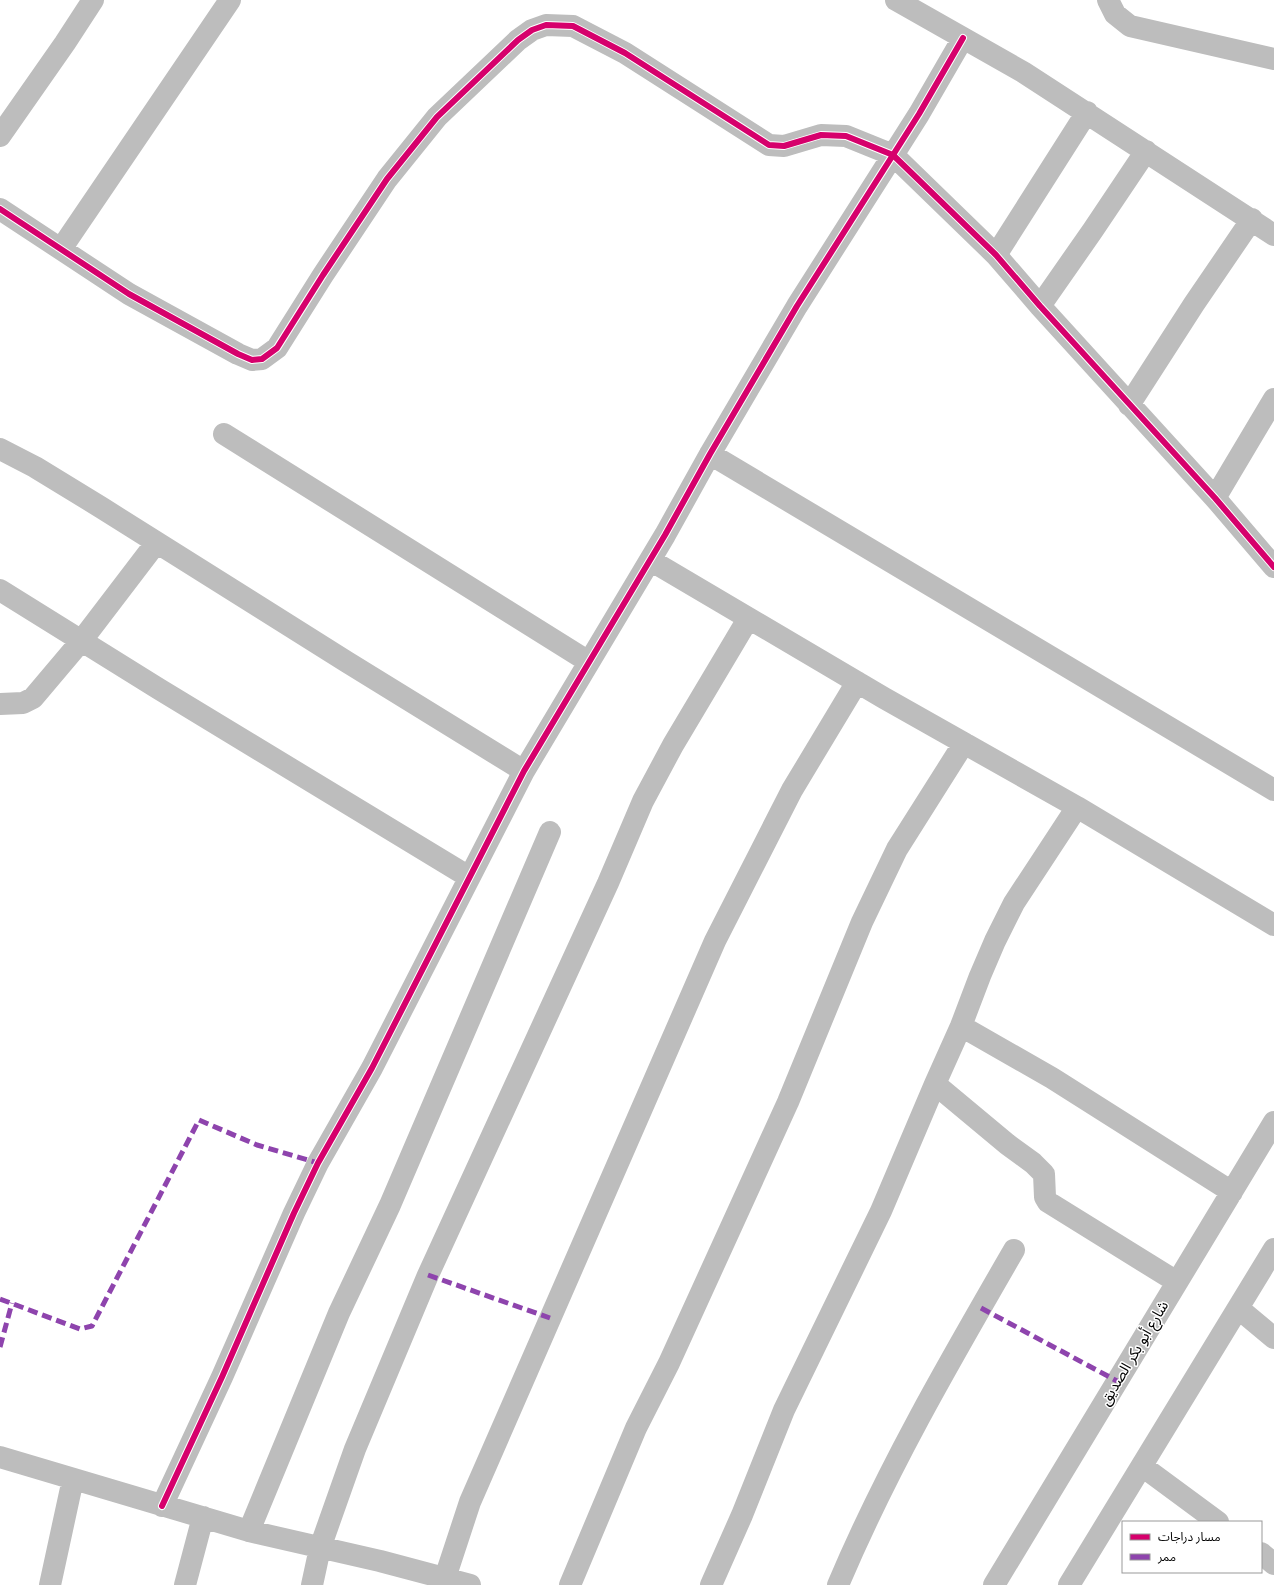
<svg xmlns="http://www.w3.org/2000/svg" width="1274" height="1585" font-family="Figtree,'Noto Sans Arabic',sans-serif">
<style>
.lines{fill:none;stroke-linecap:round;stroke-linejoin:round}
.minor{stroke:#bdbdbd;stroke-width:22}
.quiet{stroke:#8e44ad;stroke-width:5;stroke-dasharray:10 5;stroke-linecap:butt}
.cycleway-casing{stroke:#fff;stroke-width:8}
.cycleway{stroke:#d6006c;stroke-width:6}
.labels{text-anchor:middle;stroke-width:3;stroke-linejoin:round;paint-order:stroke}
.street-label{font-size:15px;fill:#000;stroke:#fff}
</style>
<rect width="100%" height="100%" fill="#fff"/>
<g class="lines">
<path class="minor" d="M896 0 1023 72 1274 235
M1108 0 1115 14 1130 26 1274 59
M0 136 65 43 93 0
M0 209 129 294 238 354 252 360 262 359 277 348 323 275 387 179 437 117 518 40 532 30 546 25 573 26 625 53 769 145 784 146 821 135 846 136 893 155 919 114 963 38
M61 249 230 0
M996 255 1087 112
M1040 306 1093 230 1146 151
M1129 405 1194 304 1252 219
M224 434 589 662
M0 449 35 467 102 508 347 662 524 771
M710 454 1274 790
M1215 498 1274 399
M650 560 884 698 1077 807 1274 925
M0 590 159 689 469 877
M0 704 23 703 33 698 82 640 156 543
M961 1026 1052 1078 1232 1192
M935 1084 1007 1144 1033 1163 1044 1174 1045 1197 1048 1202 1177 1282
M1238 1308 1274 1338
M0 1457 249 1531 380 1561 470 1585
M1142 1466 1218 1522
M162 1506 222 1377 294 1213 318 1163 372 1068 524 771 665 535 710 454 797 306 893 155 996 255 1040 306 1215 498 1274 567
M249 1531 339 1313 390 1205 550 832
M1261 1553 1274 1564
M445 1578 470 1502 715 941 792 790 857 682
M50 1585 73 1479
M185 1585 203 1517
M312 1585 320 1548 355 1449 428 1275 608 883 643 801 673 745 748 619
M570 1585 636 1428 669 1363 788 1102 862 922 897 849 964 743
M711 1585 742 1515 784 1410 881 1211 935 1084 961 1026 980 976 995 941 1014 903 1077 807
M838 1585C887 1469 951 1359 1014 1250
M994 1585 1274 1122
M1069 1585 1274 1249"/>
<path class="quiet" d="M428 1275 550 1318
M0 1299 80 1329 92 1326 199 1120 257 1145 318 1163
M981 1308 1117 1381
M0 1347 12 1303"/>
<g class="cycleway-casing">
<path id="cycleway" d="M0 209 129 294 238 354 252 360 262 359 277 348 323 275 387 179 437 117 518 40 532 30 546 25 573 26 625 53 769 145 784 146 821 135 846 136 893 155 919 114 963 38
M162 1506 222 1377 294 1213 318 1163 372 1068 524 771 665 535 710 454 797 306 893 155 996 255 1040 306 1215 498 1274 567"/>
</g>
<use href="#cycleway" class="cycleway"/>
</g>
<g class="labels">
<g class="street-label">
<text transform="translate(1134 1353) rotate(-59)" y="5">شارع أبو بكر الصديق</text>
</g>
</g>
<rect x="1122" y="1521" width="140" height="52" fill="#ffffff" stroke="#999999"/>
<rect x="1130" y="1534" width="20" height="6" fill="#d6006c" stroke="#999999"/>
<text x="1158" y="1541" font-size="12" fill="#000000">مسار دراجات</text>
<rect x="1130" y="1554" width="20" height="6" fill="#8e44ad" stroke="#999999"/>
<text x="1158" y="1561" font-size="12" fill="#000000">ممر</text>
</svg>
